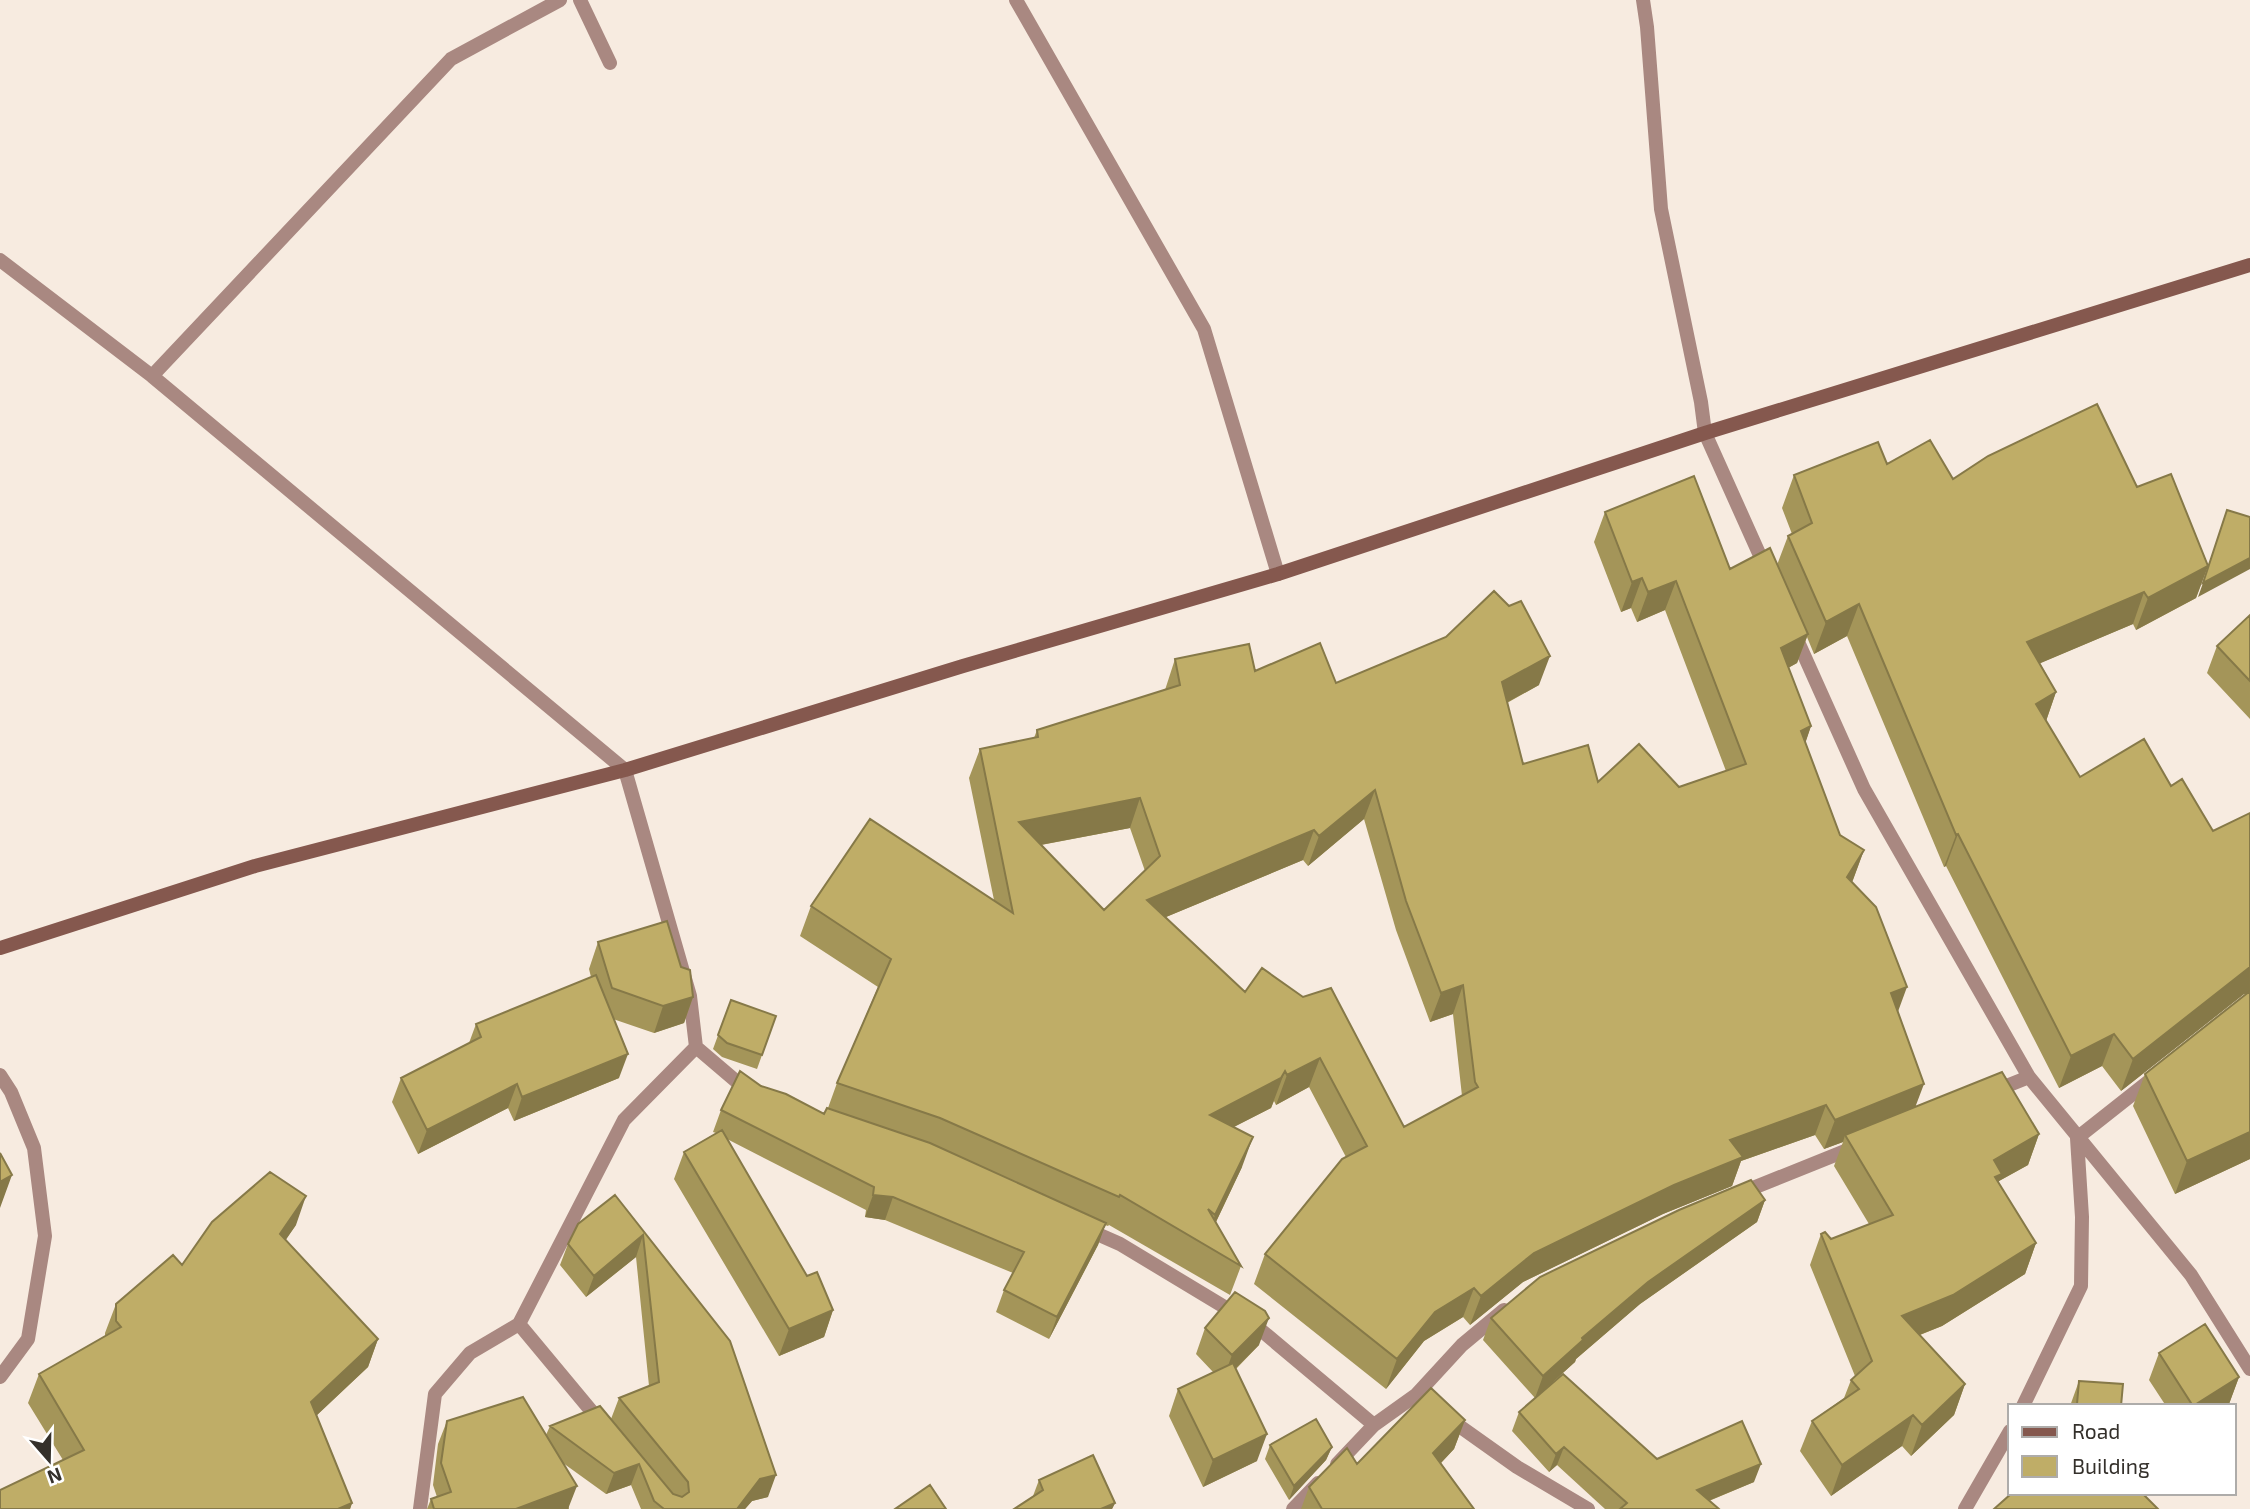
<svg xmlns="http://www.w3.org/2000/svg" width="2250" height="1509" font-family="'Exo 2',sans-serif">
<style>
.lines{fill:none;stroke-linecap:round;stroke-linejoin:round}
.lane{stroke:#a98881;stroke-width:14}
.street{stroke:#a98881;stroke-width:14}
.secondary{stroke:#85584e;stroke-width:14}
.wall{fill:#a49559;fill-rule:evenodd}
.shaded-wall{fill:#867948}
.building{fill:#bfad67;stroke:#867948;stroke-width:2;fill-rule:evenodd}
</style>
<rect width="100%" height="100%" fill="#f7ebe0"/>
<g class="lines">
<path class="lane" d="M0 1075 11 1092 34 1148 45 1236 28 1339 0 1377"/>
<path class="street" d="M580 0 610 63
M1016 0 1204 329 1278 574
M1643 0 1647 27 1661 209 1701 402 1705 433 1766 569
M0 260 152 376 625 770 690 996 696 1047 750 1093
M152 376 451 59 560 0
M1795 635 1864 789 2029 1077 2191 1275 2250 1369
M1994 1091 2029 1077
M2077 1138 2153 1078
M1738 1194 1855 1147
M1086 1229 1120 1244 1256 1326 1374 1425
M519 1324 603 1425
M2023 1406 2081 1286 2082 1217 2077 1138
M1448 1418 1517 1467 1588 1509
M1337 1464 1374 1425 1416 1395 1462 1345 1504 1310
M420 1509 435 1394 470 1353 519 1324 624 1120 696 1047
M1293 1509 1318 1483
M1965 1509 2010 1431"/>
<path class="secondary" d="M0 948 255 866 625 770 963 666 1278 574 1705 433 2250 265"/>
</g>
<path class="wall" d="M1887 464 1953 479 2137 487 2208 566 2196 598 2136 630 2133 624 2040 663 2056 692 2046 721 2080 777 2171 786 2213 831 2250 813V1159L2175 1194 2133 1106 2145 1074 2247 994H2244L2121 1091 2102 1066 2059 1088 1946 866 1944 867 1847 636 1814 654 1807 637 1797 663 1788 668 1811 726 1805 743 1840 835 1864 850 1852 882 1898 1011 1916 1107 2039 1134 2028 1165 1999 1181 1998 1182 2036 1243 2025 1274 1942 1326 1920 1335 1965 1384 1954 1415 1911 1456 1902 1446 1831 1496 1800 1451 1812 1421 1844 1398 1851 1380 1855 1376 1810 1265 1821 1234 1831 1239 1869 1224 1834 1166 1843 1142 1824 1149 1815 1135 1741 1161 1732 1186 1663 1214 1523 1282 1470 1325 1463 1317 1424 1341 1386 1389 1254 1284 1265 1254 1346 1157 1309 1087 1276 1105 1274 1101 1271 1108 1233 1127 1242 1167 1216 1222 1241 1266 1230 1295 1109 1225 1108 1226 1105 1225 1098 1245 1049 1339 996 1312 1004 1290 1013 1273 885 1220 865 1217 866 1210 727 1139 807 1276 833 1310 824 1337 779 1356 674 1179 684 1152 716 1133 713 1132 721 1110 761 1086 824 1114 828 1108 837 1083 878 987 800 936 811 906 994 900 969 778 980 749 1034 738 1037 730 1165 690 1175 659 1336 683 1539 685 1507 703 1523 764 1598 782 1679 787 1726 771 1665 610 1637 622 1631 608 1621 612 1594 542 1605 512 1730 569 1777 565 1788 536 1792 534 1782 508 1794 475ZM1364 819 1396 930 1430 1022 1453 1014 1462 1096 1404 1127 1245 992 1166 917 1303 860 1308 866ZM1130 828 1145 871 1104 910 1041 845Z
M2250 615V719L2207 673 2217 646Z
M598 942 681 967 693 997 684 1023 654 1033 613 1019 619 1078 514 1121 508 1108 418 1154 392 1102 401 1078 469 1043 476 1024 591 977 589 969Z
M731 1000 776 1016 757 1069 722 1057 713 1049Z
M615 1195 730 1341 768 1497 752 1501 745 1509H641L631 1485 606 1494 563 1463 569 1509H427L431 1499 437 1497 433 1485 438 1444 447 1421 546 1435 550 1426 611 1419 619 1398 649 1386 636 1257 586 1297 560 1265 568 1244Z
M1765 1200 1757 1222 1640 1304 1576 1359 1575 1362 1535 1398 1483 1340 1491 1318Z
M296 1225 285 1240 378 1339 368 1367 316 1416 352 1503 350 1509H0L63 1460 28 1403 39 1374 105 1336V1333L116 1304Z
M1205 1328 1259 1345 1236 1369 1257 1461 1203 1487 1169 1416 1178 1389 1213 1372 1196 1354Z
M2159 1353 2239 1377 2229 1404 2226 1406H2166L2149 1380Z
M2079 1381 2121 1406H2070Z
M1519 1412 1657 1459 1754 1482 1709 1501 1719 1509H1605L1557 1465 1549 1472 1512 1431Z
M1465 1420 1454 1449 1441 1463 1474 1509H1301L1309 1487 1357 1464Z
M1270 1445 1332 1447 1326 1460 1289 1500 1265 1459Z
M1039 1480 1115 1503 1112 1509H1014L1033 1496Z"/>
<path class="shaded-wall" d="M2250 558V569L2198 597 2203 583Z
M2208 566 2196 598 2136 630 2148 598Z
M1642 578 1631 608 1621 612 1632 582Z
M1676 581 1665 610 1637 622 1648 592Z
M2144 592 2133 624 2015 674 2027 642Z
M1859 604 1847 636 1814 654 1826 622Z
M1808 634 1797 663 1770 678 1781 648Z
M1550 656 1539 685 1491 711 1502 682Z
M2056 692 2045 724 2036 704Z
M1811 726 1801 756V731Z
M1375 790 1364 819 1308 866 1319 836Z
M1140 798 1130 828 1008 851 1019 822Z
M1314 830 1303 860 1137 929 1147 900Z
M1958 834 1946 866 1944 867 1956 835Z
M1864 850 1853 880 1836 907 1847 877Z
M2250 967V993L2244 994 2121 1091 2133 1059Z
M1463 985 1453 1014 1430 1022 1441 993Z
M1907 987 1896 1017 1891 993Z
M693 997 684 1023 654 1033 663 1006Z
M2114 1034 2102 1066 2059 1088 2071 1056Z
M628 1054 619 1078 514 1121 522 1097Z
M1320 1058 1309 1087 1276 1105 1287 1075Z
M1285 1071 1271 1108 1199 1145 1210 1115Z
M517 1084 508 1108 418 1154 427 1130Z
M1924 1084 1913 1113 1845 1135 1843 1142 1824 1149 1835 1120Z
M1826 1105 1815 1135 1741 1161 1732 1186 1663 1214 1523 1282 1470 1325 1481 1296 1534 1253 1730 1140Z
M2250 1132V1159L2175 1194 2187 1161Z
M2039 1134 2028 1165 1999 1181 1990 1204 1994 1160Z
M1253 1137 1242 1167 1205 1245 1215 1215Z
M12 1175 0 1208V1182Z
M873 1195 893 1197 885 1220 865 1217Z
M306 1196 296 1225 270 1263 280 1234Z
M1765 1200 1757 1222 1640 1304 1576 1359 1575 1362 1535 1398 1543 1376 1582 1338 1648 1282Z
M1106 1223 1098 1245 1049 1339 1057 1317Z
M643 1235 636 1257 586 1297 594 1276Z
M2036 1243 2025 1274 1942 1326 1891 1346 1902 1316Z
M1474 1288 1463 1317 1424 1341 1386 1389 1397 1359 1435 1312Z
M833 1310 824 1337 779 1356 789 1329Z
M1269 1318 1259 1345 1222 1382 1232 1355Z
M378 1339 368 1367 300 1431 311 1402Z
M2239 1377 2229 1404 2226 1406H2193Z
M1965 1384 1954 1415 1911 1456 1922 1425Z
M1913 1415 1902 1446 1831 1496 1842 1465Z
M1465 1420 1454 1449 1422 1483 1433 1453Z
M1267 1434 1257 1461 1203 1487 1213 1460Z
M1332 1447 1326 1460 1289 1500 1294 1486Z
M1564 1447 1557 1465 1549 1472 1556 1454Z
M639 1464 631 1485 606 1494 614 1473Z
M1761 1464 1754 1482 1691 1508 1697 1490Z
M776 1475 768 1497 752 1501 745 1509H737L760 1479Z
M577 1486 568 1509H516Z
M352 1503 350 1509H338Z
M1115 1503 1112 1509H1101Z"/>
<path class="building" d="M2097 404 2137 487 2171 474 2208 566 2148 598 2144 592 2027 642 2056 692 2036 704 2080 777 2144 739 2171 786 2182 779 2213 831 2250 813V967L2133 1059 2114 1034 2071 1056 1958 834 1956 835 1859 604 1826 622 1788 536 1812 523 1794 475 1878 442 1887 464 1930 440 1953 479 1988 456Z
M1694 476 1730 569 1770 548 1808 634 1781 648 1811 726 1801 731 1840 835 1864 850 1847 877 1876 907 1907 987 1891 993 1924 1084 1835 1120 1826 1105 1730 1140 1743 1157 1674 1185 1534 1253 1481 1296 1474 1288 1435 1312 1397 1359 1265 1254 1342 1159 1367 1146 1320 1058 1287 1075 1285 1071 1281 1078 1210 1115 1253 1137 1215 1215 1208 1209 1241 1266 1120 1195 1119 1197 940 1118 837 1083 891 959 811 906 870 819 1013 913 980 749 1038 737 1037 730 1180 685 1175 659 1249 644 1255 671 1320 643 1336 683 1446 637 1494 591 1509 606 1521 601 1550 656 1502 682 1523 764 1588 745 1598 782 1639 744 1679 787 1746 764 1676 581 1648 592 1642 578 1632 582 1605 512ZM1375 790 1406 901 1441 993 1463 985 1475 1082 1478 1087 1404 1127 1331 988 1303 997 1262 968 1245 992 1147 900 1314 830 1319 836ZM1140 798 1160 856 1104 910 1019 822Z
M2227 510 2250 517V558L2203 583Z
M2250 615V681L2217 646Z
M667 921 681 967 690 970 693 997 663 1006 612 988 598 942Z
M596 975 628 1054 522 1097 517 1084 427 1130 401 1078 481 1037 476 1024Z
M2250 991V1132L2187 1161 2145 1074Z
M731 1000 776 1016 762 1055 727 1043 718 1035Z
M740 1071 761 1086 786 1094 824 1114 827 1108 930 1143 1106 1223 1057 1317 1004 1290 1024 1252 893 1197 873 1195 874 1187 721 1110Z
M2002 1072 2039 1134 1994 1160 2002 1174 1995 1177 2036 1243 1953 1295 1902 1316 1965 1384 1922 1425 1913 1415 1842 1465 1812 1421 1859 1389 1851 1380 1872 1361 1821 1234 1825 1232 1831 1239 1893 1215 1845 1135Z
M722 1130 807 1276 817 1272 833 1310 789 1329 684 1152Z
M0 1153 12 1175 0 1182Z
M270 1172 306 1196 280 1234 378 1339 311 1402 352 1503 338 1509H0V1490L84 1450 39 1374 121 1327 116 1321V1304L173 1255 182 1265 212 1222Z
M1751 1180 1765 1200 1648 1282 1582 1338 1583 1340 1543 1376 1491 1318 1540 1277 1679 1210Z
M615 1195 730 1341 776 1475 760 1479 737 1509H664L654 1501 639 1464 614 1473 550 1426 600 1406 673 1494 682 1497 689 1492 688 1482 619 1398 659 1382 643 1235 594 1276 568 1244 578 1224Z
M1235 1292 1265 1311 1269 1318 1232 1355 1205 1328Z
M2205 1324 2239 1377 2193 1406 2159 1353Z
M1233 1363 1267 1434 1213 1460 1178 1389Z
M1563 1374 1657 1459 1742 1421 1761 1464 1697 1490 1719 1509H1620L1627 1503 1564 1447 1556 1454 1519 1412Z
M2079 1381 2123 1384 2121 1406H2076L2077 1404Z
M1431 1388 1465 1420 1433 1453 1474 1509H1322L1309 1487 1347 1448 1357 1464Z
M523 1397 577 1486 516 1509H434L431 1499 451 1492 441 1463 447 1421Z
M1316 1419 1332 1447 1294 1486 1270 1445Z
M1093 1455 1115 1503 1101 1509H1014L1043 1490 1039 1480Z
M930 1485 946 1509H895Z
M2012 1493H2142L2158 1509H1994Z"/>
<rect x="2008" y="1404" width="228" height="91" fill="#ffffff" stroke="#aeacaa" stroke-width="2"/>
<rect x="2022" y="1427" width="35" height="10" fill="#85584e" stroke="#aeacaa" stroke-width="2"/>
<text x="2072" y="1439" font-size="21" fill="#34302b">Road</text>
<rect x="2022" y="1456" width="35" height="21" fill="#bfad67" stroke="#aeacaa" stroke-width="2"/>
<text x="2072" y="1474" font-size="21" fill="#34302b">Building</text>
<g transform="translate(49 1460) rotate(160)" stroke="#ffffff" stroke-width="5" paint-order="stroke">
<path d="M0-5L12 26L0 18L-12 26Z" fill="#34302b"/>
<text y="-10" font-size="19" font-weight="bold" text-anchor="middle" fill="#34302b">N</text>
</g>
</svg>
